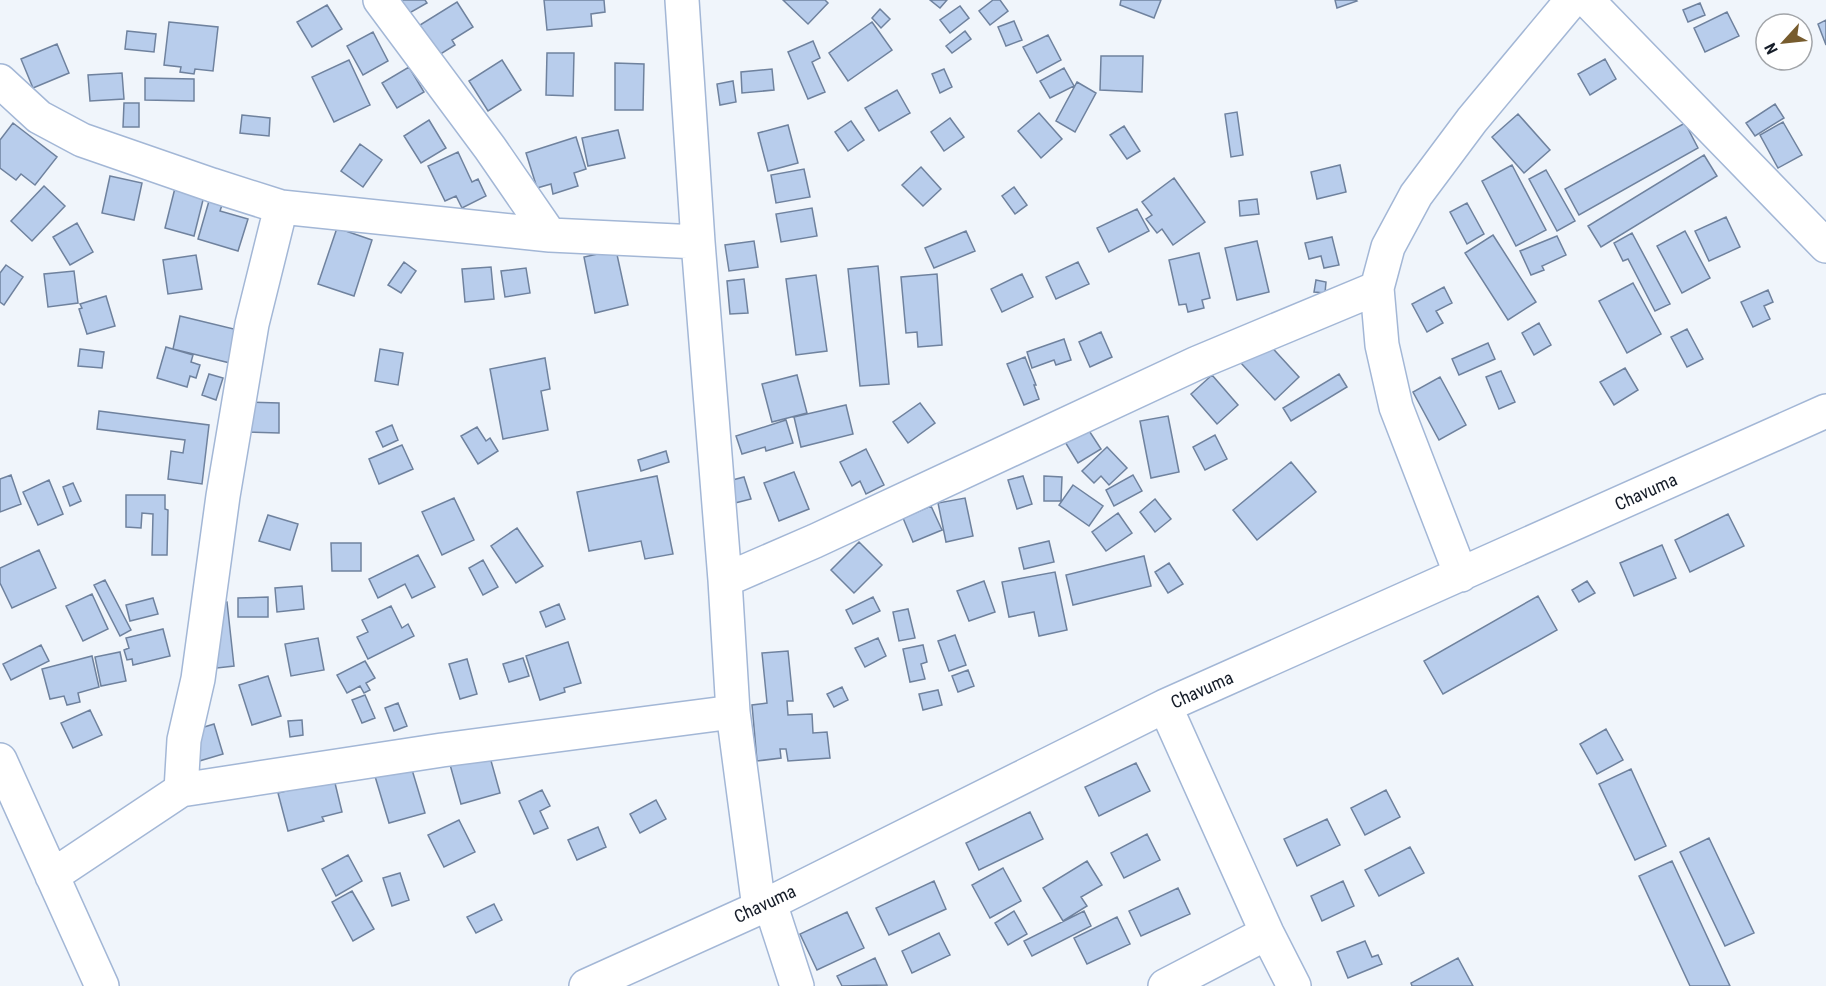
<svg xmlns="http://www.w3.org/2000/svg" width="1826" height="986" font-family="'Roboto Condensed',sans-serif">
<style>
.building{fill:#b8cdec;stroke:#6f829e;stroke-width:1.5}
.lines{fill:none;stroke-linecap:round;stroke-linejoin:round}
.minor-casing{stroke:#a3b7d6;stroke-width:36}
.minor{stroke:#fff;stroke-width:33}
.labels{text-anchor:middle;stroke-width:6;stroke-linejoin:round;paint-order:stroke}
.street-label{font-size:18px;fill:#161d29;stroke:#fff}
</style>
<rect width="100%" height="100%" fill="#f0f5fb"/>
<path class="building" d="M398 0H425L427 3 406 15Z
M544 0H604L605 12 591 14 592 26 547 30Z
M783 0H825L828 3 808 24Z
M930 0H947L940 8Z
M993 0H1000L1008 11 990 25 979 11Z
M1121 0H1161L1154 18 1120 5Z
M1335 0H1356L1357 1 1337 8Z
M457 2 473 27 452 40 455 45 439 55 420 25Z
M1700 3 1705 15 1688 22 1683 10Z
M327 5 342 29 312 47 297 22Z
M960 6 969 18 950 33 940 20Z
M880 9 890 19 881 28 872 18Z
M1727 12 1739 36 1705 52 1694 28Z
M1826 20V45L1818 24Z
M1014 21 1022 40 1006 46 998 27Z
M169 22 218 27 213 71 195 69 194 74 180 72 181 67 164 65Z
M872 22 892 50 848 81 829 53Z
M127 31 156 34 154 52 125 49Z
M965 31 971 39 952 53 946 46Z
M373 32 388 61 363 75 347 46Z
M1048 35 1061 60 1037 73 1023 47Z
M813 41 820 58 812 62 825 92 808 99 788 52Z
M57 44 69 73 33 88 21 59Z
M547 53H574L573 96 546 95Z
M1101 56H1143L1142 92 1100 90Z
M1605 59 1616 79 1590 95 1578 74Z
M349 60 370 105 334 122 312 77Z
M502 60 521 90 488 111 469 81Z
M615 63 644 64 643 110H615Z
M409 67 424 92 397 108 382 83Z
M1064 68 1074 86 1050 98 1040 81Z
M772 69 774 90 742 93 741 72Z
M944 69 952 87 940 93 932 74Z
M122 73 124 99 90 101 88 75Z
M145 78 194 79V101L145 100Z
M733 81 736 102 720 105 717 84Z
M1077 82 1096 93 1075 132 1056 121Z
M897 90 910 113 879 131 865 108Z
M124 103H139V127H123Z
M1775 104 1784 118 1755 136 1746 123Z
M1237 112 1243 155 1231 157 1225 114Z
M1039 113 1062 139 1041 158 1018 131Z
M1518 114 1550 150 1524 173 1492 137Z
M242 115 270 118 269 136 240 133Z
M950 118 964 137 944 151 931 132Z
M429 120 446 148 421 163 404 136Z
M851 121 864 140 848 151 835 132Z
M1783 122 1802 155 1778 168 1760 135Z
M13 123 57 157 35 185 21 174 16 180 0 168V140Z
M1685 123 1698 148 1579 215 1565 189Z
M788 125 798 163 768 171 758 133Z
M1124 126 1140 151 1127 159 1110 135Z
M618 130 625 158 588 166 582 138Z
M576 137 586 169 574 173 578 186 553 194 551 184 537 188 526 153Z
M360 144 382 160 363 187 341 171Z
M458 152 472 182 478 179 486 196 462 208 456 196 445 201 428 166Z
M1704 155 1717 176 1601 247 1588 226Z
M1340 165 1346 192 1317 199 1311 172Z
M1512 165 1546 230 1516 246 1482 181Z
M921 167 941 189 923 206 902 185Z
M804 169 810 197 776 203 771 175Z
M1546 170 1575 221 1557 231 1529 179Z
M110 176 142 183 134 220 102 213Z
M1174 178 1205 222 1173 245 1162 229 1157 233 1146 219 1152 215 1142 202Z
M44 186 65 206 32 241 11 221Z
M1014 187 1027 205 1015 214 1002 196Z
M175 188 204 196 194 236 165 228Z
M1257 199 1259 214 1240 216 1239 201Z
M209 201 222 205 220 211 248 219 238 251 198 239Z
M1467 203 1484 234 1467 244 1450 212Z
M812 208 817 236 781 242 776 214Z
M1137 209 1149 231 1109 252 1097 228Z
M1726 217 1740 247 1709 261 1695 231Z
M77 223 93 252 70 265 53 237Z
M337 228 372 240 354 296 318 284Z
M966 231 975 251 934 268 925 248Z
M1685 231 1710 278 1682 293 1657 246Z
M1632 233 1670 304 1655 311 1628 259 1623 261 1614 243Z
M1493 235 1536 302 1508 320 1465 253Z
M1557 236 1566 255 1542 266 1544 270 1531 275 1520 251Z
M1332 237 1339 265 1324 268 1321 256 1309 259 1305 243Z
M754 241 758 267 729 271 725 245Z
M1257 241 1269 292 1237 300 1225 248Z
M616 250 628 305 595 313 584 257Z
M1199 253 1210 298 1202 300 1204 308 1188 312 1186 304 1179 305 1169 260Z
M196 255 202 289 168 294 163 260Z
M404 262 416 271 401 293 388 285Z
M1078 262 1089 284 1056 299 1046 277Z
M6 265 23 277 4 305 0 302V273Z
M878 266 889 384 860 386 848 269Z
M491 267 494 299 465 302 462 269Z
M526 268 530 293 505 297 501 271Z
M74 271 78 303 48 307 44 274Z
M937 274 942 345 918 347 917 332 906 333 901 277Z
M1022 274 1033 297 1002 312 991 289Z
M816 275 827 351 796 355 786 279Z
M744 279 748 313 730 314 727 281Z
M1316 280 1326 282 1325 293 1314 292Z
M1633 283 1661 334 1627 353 1599 301Z
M1444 287 1452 303 1436 311 1443 323 1427 332 1412 304Z
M1768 290 1773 302 1764 306 1770 319 1753 327 1741 302Z
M106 296 115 326 87 334 79 309 82 308 80 304Z
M180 316 238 330 230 363 173 349Z
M1539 323 1551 345 1534 355 1522 333Z
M1687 329 1703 359 1687 367 1671 337Z
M1101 332 1112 357 1090 367 1079 342Z
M1064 339 1071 360 1056 365 1054 360 1032 368 1027 352Z
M1265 340 1299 377 1275 400 1241 363Z
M1488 343 1495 359 1459 375 1452 359Z
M166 347 193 355 191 362 200 365 196 378 190 376 187 387 157 378Z
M80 349 104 352 102 368 78 366Z
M380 349 403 353 398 385 375 381Z
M1025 357 1036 385H1034L1039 399 1024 405 1007 364Z
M545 358 550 389 541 391 548 430 503 439 490 369Z
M1625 368 1638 390 1614 405 1600 382Z
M1501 371 1515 402 1499 409 1486 377Z
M209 374 223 378 216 400 202 395Z
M1339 374 1347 387 1291 421 1283 408Z
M797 375 807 413 772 422 762 384Z
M1212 375 1238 405 1217 424 1191 394Z
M1440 377 1466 425 1439 440 1413 392Z
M248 402 279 403V433L247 432Z
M920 403 935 423 908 443 893 422Z
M846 405 853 434 801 447 794 417Z
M99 411 209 425 202 484 168 479 171 451 183 453 185 440 97 429Z
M1168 416 1179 472 1151 478 1140 421Z
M786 420 793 443 766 451 765 447 742 454 736 436Z
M1084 423 1101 449 1078 463 1062 437Z
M392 425 398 440 383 447 376 432Z
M477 427 486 441 490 438 498 451 478 464 461 436Z
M1215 435 1227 459 1205 470 1193 447Z
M402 445 413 469 379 484 369 459Z
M1107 447 1127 468 1109 485 1101 476 1094 483 1082 471Z
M866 449 884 485 866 494 860 481 852 486 840 462Z
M666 451 669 462 641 471 638 460Z
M1291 462 1316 492 1257 540 1233 510Z
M794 472 809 509 779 521 764 483Z
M11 475 21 504 0 512V479Z
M1133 475 1142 491 1114 506 1106 490Z
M657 476 673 554 645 559 641 541 589 551 577 492Z
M1023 476 1032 504 1017 509 1008 480Z
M1044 476 1062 477 1061 501H1044Z
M744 477 751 499 727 505 721 483Z
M49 480 63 514 38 525 23 492Z
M73 483 81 501 70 506 63 487Z
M1073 485 1103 506 1089 526 1059 505Z
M126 495H165V509L168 510 167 555H152L153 514 142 513 141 528 126 527Z
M454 498 474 540 442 555 422 512Z
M965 498 973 536 946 542 938 503Z
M1155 499 1171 519 1155 532 1140 512Z
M931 506 942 530 913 542 903 518Z
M1118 513 1132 533 1106 551 1092 532Z
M1728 514 1744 546 1690 572 1675 540Z
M268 515 298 524 290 550 259 541Z
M517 528 543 566 516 583 491 546Z
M1049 541 1054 562 1024 569 1019 548Z
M859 542 882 565 854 593 831 570Z
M331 543H361V571H332Z
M1662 545 1676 578 1634 596 1620 563Z
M39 550 56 588 12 608 0 583V568Z
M418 555 435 587 412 598 405 584 378 598 369 579Z
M1144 556 1151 586 1073 605 1066 575Z
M483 560 498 587 483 595 469 568Z
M1169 563 1183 584 1168 593 1155 572Z
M1055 572 1067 630 1039 636 1034 612 1009 617 1002 582Z
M105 580 131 630 120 636 94 585Z
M984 581 995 612 969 621 957 591Z
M1587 581 1595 593 1579 602 1572 590Z
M302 586 304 609 277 612 275 588Z
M92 594 108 629 83 641 66 606Z
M1538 596 1557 630 1443 694 1424 661Z
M268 597V617H238V598Z
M873 597 880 611 853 624 846 610Z
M153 598 158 614 130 621 126 605Z
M227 602 234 666 217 668 210 604Z
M559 604 565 619 546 627 540 612Z
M391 606 402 628 408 624 414 636 368 659 357 637 368 632 362 620Z
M908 609 915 638 899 641 893 612Z
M163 629 170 656 133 665 132 659 127 660 124 650 129 648 126 638Z
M955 635 966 665 949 671 938 641Z
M318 638 324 670 291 676 285 644Z
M878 638 886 656 865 667 855 648Z
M568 642 581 683 564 688 565 692 540 700 526 656Z
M41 645 49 661 11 680 3 664Z
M923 645 927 662 921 664 925 679 910 682 903 649Z
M788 651 793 701H787L788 715 812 714 813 733 827 732 830 758 788 761 786 749H780L781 758 757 761 752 705 767 703 762 653Z
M120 652 126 681 101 686 95 657Z
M92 656 99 687 78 693 80 702 67 705 64 696 50 699 42 669Z
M523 658 529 676 509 682 503 664Z
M467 659 477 694 460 699 449 664Z
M365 661 375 678 366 683 370 690 364 693 360 686 347 693 337 675Z
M968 670 974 686 958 692 952 676Z
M268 676 281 716 252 725 239 685Z
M842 687 848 700 834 707 827 694Z
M938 690 942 705 923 710 919 694Z
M365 695 375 718 362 723 352 700Z
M398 703 407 726 394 731 385 708Z
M90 710 102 735 73 748 61 723Z
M302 720 303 735 290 737 288 721Z
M214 724 223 754 196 762 188 732Z
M1606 729 1623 760 1597 774 1580 744Z
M488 750 500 793 461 804 449 761Z
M410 763 425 813 389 823 374 773Z
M1136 763 1150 791 1099 816 1085 787Z
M1631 769 1666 846 1635 860 1599 784Z
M334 779 342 812 322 817 324 821 288 831 278 793Z
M542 790 550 806 540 811 548 828 534 834 519 801Z
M1386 790 1400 817 1365 835 1351 808Z
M656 800 666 819 640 833 630 814Z
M1030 812 1043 839 979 870 966 843Z
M1327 819 1340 845 1297 866 1284 839Z
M459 820 475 852 444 867 428 835Z
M598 827 606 847 577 860 568 840Z
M1147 834 1160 860 1124 878 1111 853Z
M1709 838 1754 933 1725 946 1680 852Z
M1410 847 1424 873 1379 896 1365 870Z
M348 855 362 881 336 896 322 869Z
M1087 861 1102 885 1081 897 1087 906 1063 921 1043 888Z
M1672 861 1730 986H1690L1639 876Z
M1003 868 1021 901 990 918 972 885Z
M400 873 409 900 392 906 383 878Z
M934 881 946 909 889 935 876 908Z
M1343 881 1354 906 1322 921 1311 896Z
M1178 888 1190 914 1141 936 1129 911Z
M352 891 374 929 353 941 332 902Z
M494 904 502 920 476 933 467 917Z
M1014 911 1027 934 1008 945 995 923Z
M1084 911 1091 926 1032 956 1024 941Z
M847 912 864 948 817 970 800 934Z
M1117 917 1130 944 1087 964 1074 938Z
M939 933 950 955 912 973 902 951Z
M1365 941 1372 957 1378 955 1382 964 1348 978 1337 952Z
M875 958 887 985 842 986 837 976Z
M1458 958 1473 986H1412L1411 983Z"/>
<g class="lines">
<g class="minor-casing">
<path id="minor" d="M380 0 490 148 550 235
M682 0 698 242 725 580 733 712 759 908
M1587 0 1826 246
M0 81 39 117 82 140 212 185 281 207 550 235 698 242
M1461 575 1396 407 1382 345 1377 288 1388 247 1416 195 1472 120 1572 0
M725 580 815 541 1197 363 1377 288
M1165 706 1267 933 1294 986
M0 760 102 986
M181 790 184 740 198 679 223 496 252 324 281 207
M52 876 181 790 442 750 733 712
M770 903 797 986
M586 986 770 903 1165 706 1826 411
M1165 986 1267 933"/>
</g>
<use href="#minor" class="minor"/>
</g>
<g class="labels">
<g class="street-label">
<text transform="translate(1646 492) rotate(-24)" y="6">Chavuma</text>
<text transform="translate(1202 690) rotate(-24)" y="6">Chavuma</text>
<text transform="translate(765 904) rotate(-25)" y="6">Chavuma</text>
</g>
</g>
<g transform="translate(1784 42) rotate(243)"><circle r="28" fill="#ffffff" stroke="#a2a5a9" stroke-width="1.5"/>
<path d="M0-4.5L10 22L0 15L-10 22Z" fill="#775c2e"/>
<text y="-9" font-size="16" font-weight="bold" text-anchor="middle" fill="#161d29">N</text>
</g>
</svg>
